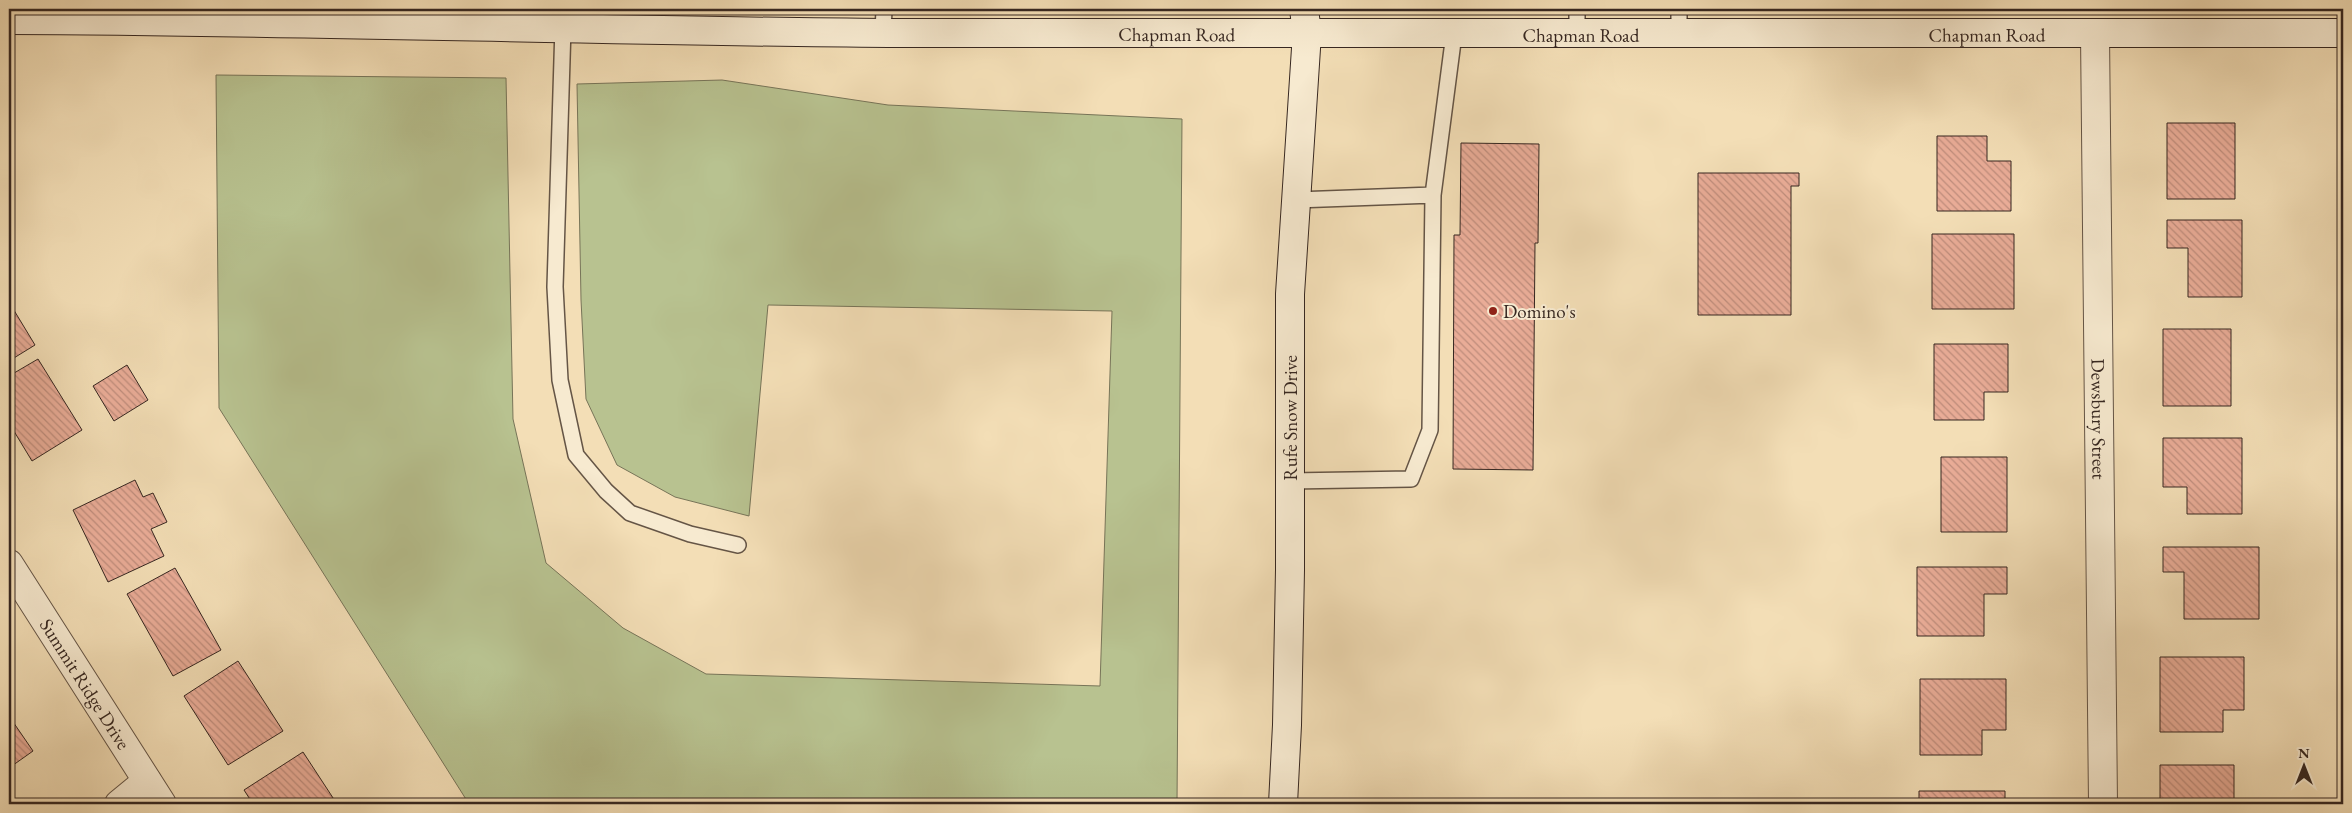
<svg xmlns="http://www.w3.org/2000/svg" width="2352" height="813" viewBox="0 0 2352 813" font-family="'EB Garamond',serif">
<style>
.grass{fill:#b8c290;stroke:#777458}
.building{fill:url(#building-back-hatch);stroke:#362721}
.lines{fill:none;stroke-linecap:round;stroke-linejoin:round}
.lane-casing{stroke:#655546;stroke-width:18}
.street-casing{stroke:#655546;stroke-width:30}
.secondary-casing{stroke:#362721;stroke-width:30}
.lane{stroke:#f7ead0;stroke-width:15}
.street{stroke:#f7ead0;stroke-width:28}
.secondary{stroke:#f7ead0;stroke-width:28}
.poi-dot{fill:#8f2418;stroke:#f7ead0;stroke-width:2}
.labels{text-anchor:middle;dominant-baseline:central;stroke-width:4;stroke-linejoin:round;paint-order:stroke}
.street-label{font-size:19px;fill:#362721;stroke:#f7ead0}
.poi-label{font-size:19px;fill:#362721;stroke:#f7ead0;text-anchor:start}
</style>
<defs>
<pattern id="building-back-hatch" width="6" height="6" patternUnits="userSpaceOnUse" patternTransform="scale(1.25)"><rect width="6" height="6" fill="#e9ac97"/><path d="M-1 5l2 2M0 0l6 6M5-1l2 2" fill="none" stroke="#be8c7b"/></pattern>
</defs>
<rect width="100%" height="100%" fill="#f3deb6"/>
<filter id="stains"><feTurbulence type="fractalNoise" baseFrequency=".004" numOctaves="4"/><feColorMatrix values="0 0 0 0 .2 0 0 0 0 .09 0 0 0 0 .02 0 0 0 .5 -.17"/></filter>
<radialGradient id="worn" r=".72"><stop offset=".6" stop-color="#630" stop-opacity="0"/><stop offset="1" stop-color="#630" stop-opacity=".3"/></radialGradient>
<!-- grass -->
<path class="grass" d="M216,75L506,78L513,419L546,563L623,628L706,674L1100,686L1112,311L768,305L749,516L675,497L617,465L586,399L581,300L577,84L722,80L888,105L1182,119L1177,804H469L219,408Z"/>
<!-- building -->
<path class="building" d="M2167,123H2235V199H2167Z
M1937,136H1987V161H2011V211H1937Z
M1461,143L1539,144L1538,243H1535L1533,470L1453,469L1454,235H1460Z
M1698,173H1799V186H1791V315H1698Z
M2167,220H2242V297H2188V248H2167Z
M1932,234H2014V309H1932Z
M9,302L35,345L9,361Z
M2163,329H2231V406H2163Z
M1934,344H2008V392H1984V420H1934Z
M38,359L82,430L32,461L9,423V376Z
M127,365L148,400L114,421L93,386Z
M2163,438H2242V514H2187V487H2163Z
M1941,457H2007V532H1941Z
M135,480L143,497L153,493L167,522L151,529L164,556L108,582L73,510Z
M2163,547H2259V619H2184V572H2163Z
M1917,567H2007V594H1984V636H1917Z
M175,568L221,650L173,676L127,594Z
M2160,657H2244V710H2223V732H2160Z
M238,661L283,731L228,765L184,696Z
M1920,679H2006V730H1982V755H1920Z
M9,716L33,751L9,768Z
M303,752L337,804H253L244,790Z
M2160,765H2234V804H2160Z
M1919,791H2005V804H1919Z"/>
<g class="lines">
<defs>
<path id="lane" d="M1577,9V34
M563,27L555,287L560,380L576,455L606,491L630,513L690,534L738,545
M883,33L884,9
M1679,35V9
M1296,200L1433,195
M1290,481L1411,479L1430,430L1433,195L1454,34"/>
<g id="street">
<path id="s1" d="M2095,34L2103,804"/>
<path id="s2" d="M9,564L162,804"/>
<path d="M119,804L147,781"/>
</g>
<g id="secondary">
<path id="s3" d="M9,20C302,21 595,31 889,33C1373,35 1858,36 2343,33"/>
<path d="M1283,804L1287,725L1290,570V294L1307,33L1304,9"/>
</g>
</defs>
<!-- lane casing -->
<use href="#lane" class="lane-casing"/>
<!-- street casing -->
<use href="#street" class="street-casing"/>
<!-- secondary casing -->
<use href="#secondary" class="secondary-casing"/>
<!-- lane -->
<use href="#lane" class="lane"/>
<!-- street -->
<use href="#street" class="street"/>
<!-- secondary -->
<use href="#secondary" class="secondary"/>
</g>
<!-- markers -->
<circle class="poi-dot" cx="1493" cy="311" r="5"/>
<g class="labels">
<!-- street labels -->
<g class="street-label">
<text stroke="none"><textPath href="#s3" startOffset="1168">Chapman Road</textPath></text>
<text stroke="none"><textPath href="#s3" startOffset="1978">Chapman Road</textPath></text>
<text stroke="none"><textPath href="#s3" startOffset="1572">Chapman Road</textPath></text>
<text transform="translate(1290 418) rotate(-90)">Rufe Snow Drive</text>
<text stroke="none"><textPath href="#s1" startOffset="385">Dewsbury Street</textPath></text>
<text stroke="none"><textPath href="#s2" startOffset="142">Summit Ridge Drive</textPath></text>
</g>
<!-- poi labels -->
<g class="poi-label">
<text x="1503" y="311">Domino's</text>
</g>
</g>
<!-- margin -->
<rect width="2352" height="813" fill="none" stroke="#f3deb6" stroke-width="30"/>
<rect x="10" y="10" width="2332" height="793" fill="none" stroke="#362721" stroke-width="2.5"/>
<rect x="15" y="15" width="2322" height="783" fill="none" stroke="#362721"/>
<!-- north arrow -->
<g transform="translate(2304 766)" stroke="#f7ead0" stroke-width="4" paint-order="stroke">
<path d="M0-4L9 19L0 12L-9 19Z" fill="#362721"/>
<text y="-8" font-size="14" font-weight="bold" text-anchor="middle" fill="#362721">N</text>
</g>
<rect width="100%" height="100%" filter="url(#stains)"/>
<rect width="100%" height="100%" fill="url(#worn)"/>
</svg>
